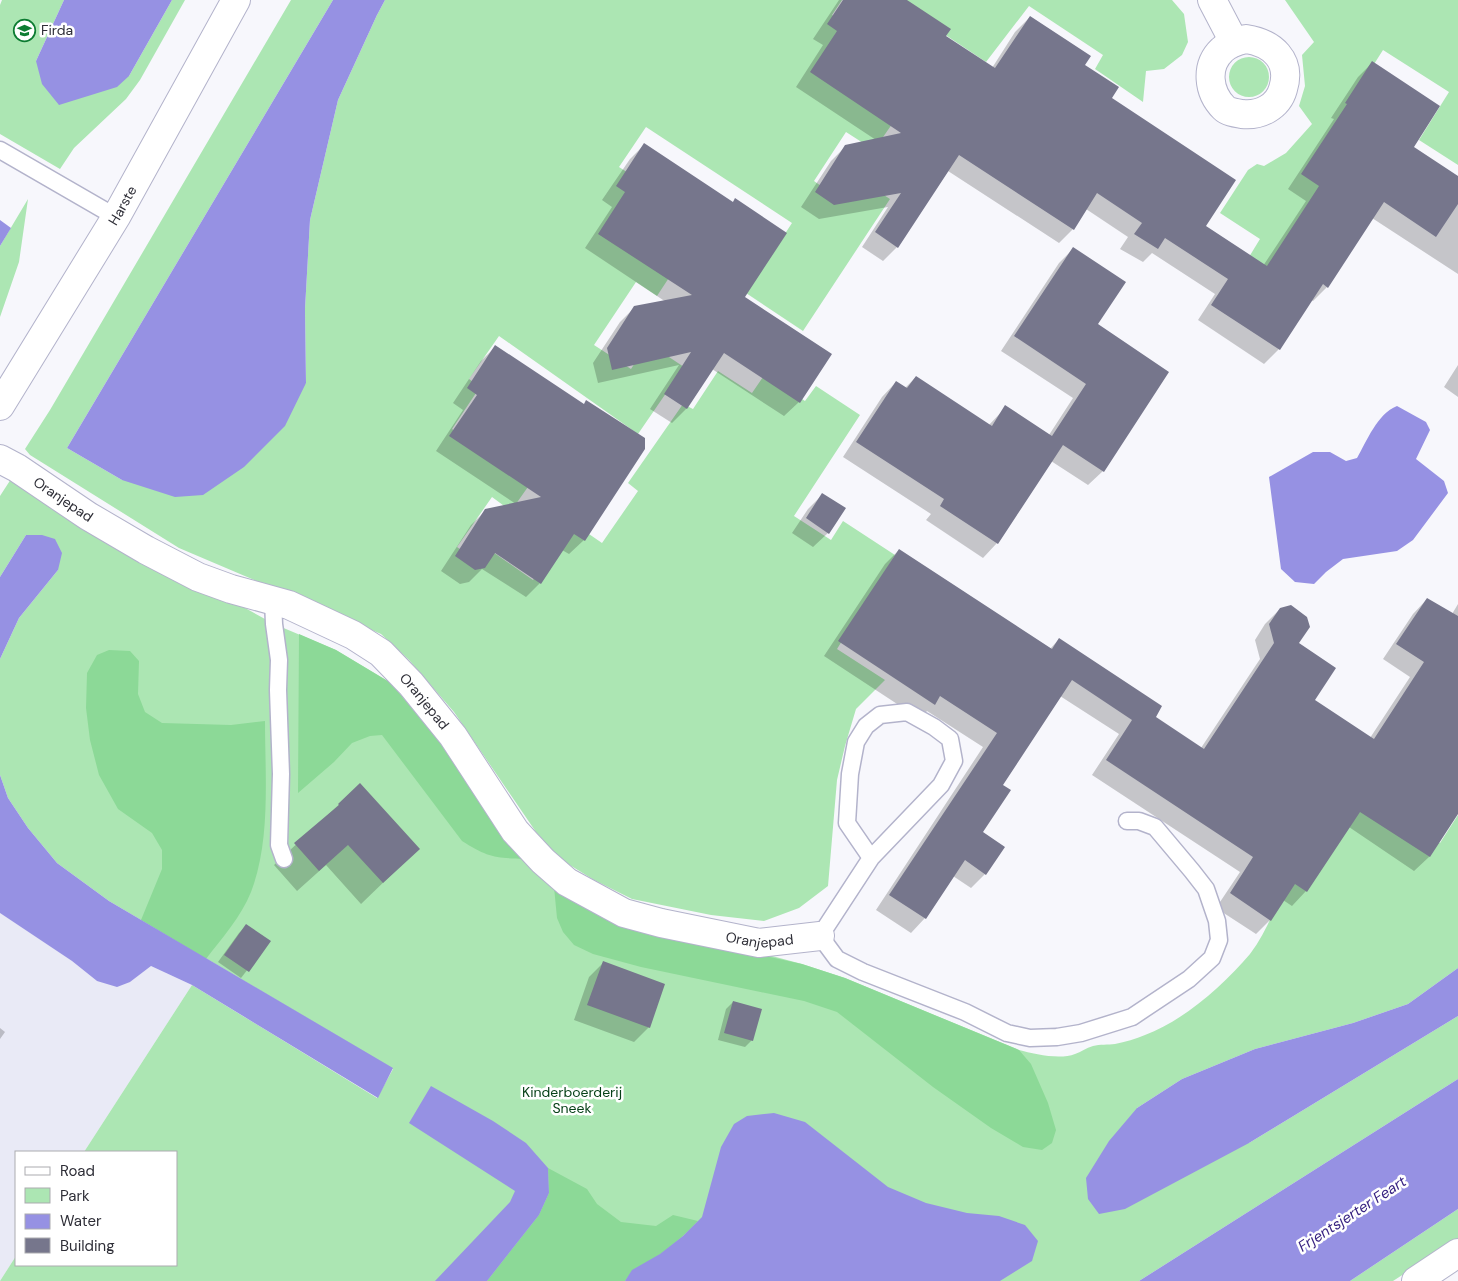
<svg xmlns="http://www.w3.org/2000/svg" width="1458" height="1281" viewBox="0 0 1458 1281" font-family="'DM Sans',sans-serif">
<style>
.built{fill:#e9eaf6}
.green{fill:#ace6b3}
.forest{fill:#8cd997}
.water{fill:#9691e3}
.shadow{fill:#0003}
.building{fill:#76768c}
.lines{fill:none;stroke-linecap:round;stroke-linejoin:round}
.service-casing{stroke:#b3b3cb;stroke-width:19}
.minor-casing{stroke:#b3b3cb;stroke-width:30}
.tertiary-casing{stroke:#b3b3cb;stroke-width:30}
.service{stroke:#fff;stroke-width:16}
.minor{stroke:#fff;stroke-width:28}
.tertiary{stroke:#fff;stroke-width:28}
.labels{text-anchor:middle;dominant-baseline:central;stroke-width:5;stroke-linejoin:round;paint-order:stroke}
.poi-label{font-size:14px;fill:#2e2e37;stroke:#fff;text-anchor:start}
.street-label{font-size:14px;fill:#2e2e37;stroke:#fff}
.park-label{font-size:14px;fill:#074118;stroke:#fff}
.water-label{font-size:15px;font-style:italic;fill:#382382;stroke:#fff}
</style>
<rect width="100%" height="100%" fill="#f7f7fc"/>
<!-- built -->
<path class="built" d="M0,913L72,961L97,981L130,982L151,966L192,985L84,1152H16V1256L0,1281Z"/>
<!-- green -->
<path class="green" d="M2,0H64L36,61L129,76L172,0H185L140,80L126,99L74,148L60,169L0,134V5Z
M291,0H333L67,448L122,480L306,383L305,309L310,220L338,100L377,15L385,0H842L832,15L852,28L897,117L874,150L846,132L814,181L838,198L853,175L890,199L803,331L746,293L792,223L646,127L619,167L636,178L678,264L657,296L636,282L594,345L631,369L648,343L684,367L638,434L499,336L469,379L480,387L452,429L530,484L511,511L492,497L457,547L480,563L490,550L533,580L573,523L602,543L638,491L628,483L683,404L693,409L718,371L752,393L765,374L805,401L816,386L860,415L794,516L831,540L843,521L895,555L837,649L885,680L856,709L845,746L837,780L828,886L799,908L764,921L711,915L632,899L594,880L560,859L536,832L454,712L409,660L381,634L179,548L30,455L25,449L50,410Z
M893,0H1172L1184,14L1188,42L1182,55L1164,69L1146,71L1143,102L1095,69L1103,55L1029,6L986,62Z
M1285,0H1458V165L1419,140L1449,92L1383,50L1308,168L1326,179L1268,270L1249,257L1260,239L1220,213L1248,170L1257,164L1264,166L1286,153L1312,124L1299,106L1305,86L1302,55L1314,42Z
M1229 77a20 20 0 1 1 40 0a20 20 0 1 1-40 0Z
M28,199L19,262L0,317V246Z
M11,479L274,624L336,650L391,683L438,740L492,818L554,887L574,902L619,924L654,934L772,956L802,964L845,978L1019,1050C1034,1054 1060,1060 1075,1054C1081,1052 1086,1048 1093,1046C1100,1044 1108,1045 1115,1044C1125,1042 1136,1039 1145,1035C1183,1021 1224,985 1250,954C1262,938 1270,921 1277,903L1299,754L1440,843L1458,815V968L1408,1004L1353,1023L1255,1049L1182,1079L1137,1108L1249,1143L1458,1016V1079L1139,1281H0L16,1256V1265H176V1152H84L192,985L377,1098L393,1069L109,901L57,863L28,828L8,798L0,775V659L19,618L58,570L26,535L0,577V496Z
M1458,1209V1239L1393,1281H1350Z"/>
<!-- forest -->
<path class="forest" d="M299,634L336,650L391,683L438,740L492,818L524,859C495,858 487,857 462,841L382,735L370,736L352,743L334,762L298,793Z
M109,650L130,651L139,661L138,694L145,712L162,723L231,725L265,721C265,776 271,840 251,892C241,917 222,938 206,959L141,920L162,869V850L152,833L118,809L99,775L90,740L86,708L87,673L97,655Z
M554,887L574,902L619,924L802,964L845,978L1019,1050L1031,1064L1048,1103L1056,1130L1052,1143L1042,1150L1023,1147L991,1128L933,1087L837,1012L804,1001L641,967L593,954L574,945L563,932L557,918Z
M548,1168L587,1189L597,1204L621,1222L656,1226L673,1215L698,1221C687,1233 675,1243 662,1253C647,1264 636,1265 625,1281H487L539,1215L549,1193Z"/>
<!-- water -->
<path class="water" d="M64,0H172L129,76L117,87L59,105L42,84L36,61Z
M333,0H385L377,15L338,100L310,220L305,309L306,383L285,426L244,467L203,495L175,497L122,480L67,448Z
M0,220L11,228L0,246Z
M1397,406L1426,422L1430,430L1416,459L1444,481L1448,493L1413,540L1397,551L1343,559L1326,572L1314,584L1295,582L1281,569L1269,477L1313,452H1330L1346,461L1357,458C1367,441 1377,414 1397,406Z
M26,535H42L55,539L62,553L58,570L19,618L0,659V577Z
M0,775L8,798L28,828L57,863L109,901L393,1068L378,1098L192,985L151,966L130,982L117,987L97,981L72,961L0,913Z
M1458,968V1016L1249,1143L1125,1209L1099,1214L1088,1199L1086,1178L1109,1141L1137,1108L1182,1079L1255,1049L1353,1023L1408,1004Z
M1458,1079V1209L1350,1281H1139Z
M431,1086L493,1121L526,1143L548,1168L549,1193L539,1215L487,1281H435L510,1202L515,1191L409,1123Z
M774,1113L805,1122L888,1187L926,1203L967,1213L999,1216L1025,1225L1038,1241L1032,1261L1000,1281H625L632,1270L660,1254L683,1236L702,1217L721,1147L734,1124L747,1116Z"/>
<!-- shadow -->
<path class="shadow" d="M839,0H904L945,37L992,68L1015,32L1030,17L1083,65L1110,98L1204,227L1263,266L1306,201L1288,189L1334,119L1331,118L1358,77L1372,63L1412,147L1458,177V274L1372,218L1327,287L1313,301L1311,300L1279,349L1264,364L1198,320L1215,294L1152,253L1143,262L1120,249L1128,237L1086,209L1073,229L1059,243L948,171L897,247L883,261L862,247L888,207L819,219L801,207L831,161L846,146L876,140L796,87L823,45L813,39Z
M644,145L732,203L735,200L743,297L799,402L784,416L712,369L686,409L672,423L650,409L679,365L598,383L593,363L620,322L635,307L666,302L585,248L612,207L602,200L630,159Z
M1073,249L1096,325L1103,471L1088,485L1051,461L997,543L983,558L926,520L931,514L843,457L882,397L896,382L905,388L916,377L988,426L1006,407L1049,435L1073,398L1001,351L1059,263Z
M495,347L584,540L569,554L562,550L540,583L526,597L482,569L469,582L460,584L441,571L471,525L486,510L516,504L436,451L463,410L453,403L481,361Z
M1458,365V397L1444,387Z
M822,495L828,533L813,547L792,533L808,509Z
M899,550L1050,649L1059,639L1154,717L1201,748L1260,659L1255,640L1265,624L1280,609L1297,644L1313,700L1370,738L1410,677L1383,659L1413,614L1427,599L1452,614L1458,604V812L1429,857L1414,871L1349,827L1306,891L1292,906L1283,900L1270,920L1256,934L1216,908L1240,872L1092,775L1119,734L1060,696L1002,785L982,833L985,874L971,888L953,876L925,918L911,933L876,910L983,747L927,711L920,719L824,656L885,564Z
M360,785L418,849L361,904L326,865L297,891L274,865Z
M246,926L269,942L241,978L218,962L239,933Z
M603,963L649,1027L634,1042L574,1020L589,977Z
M733,1002L752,1040L745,1047L718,1040L726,1009Z
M0,1028L5,1032L0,1039Z"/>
<!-- building -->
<path class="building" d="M843,0H907L951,29L946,36L995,68L1030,16L1091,56L1085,65L1119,87L1112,98L1236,180L1206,226L1267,266L1319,186L1301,174L1347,104L1345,103L1372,61L1440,106L1414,147L1458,176V204L1436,237L1384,202L1328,288L1323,284L1280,350L1211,305L1228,279L1165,238L1158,249L1134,234L1142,223L1097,193L1074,230L959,155L898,248L875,232L901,193L834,205L815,192L845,145L901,133L810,72L837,31L827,24Z
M644,143L733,202L735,198L787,233L745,297L832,354L800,403L724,353L687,409L664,394L691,352L612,370L607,348L634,306L692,295L598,234L625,192L616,186Z
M1073,247L1126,282L1098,324L1169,372L1104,472L1063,445L998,544L940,506L944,499L856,442L896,381L907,388L916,376L992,426L1005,405L1052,436L1086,384L1014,336Z
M495,345L584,404L586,400L645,438V449L585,541L574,534L541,584L495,553L485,568L475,570L455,556L485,509L541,497L449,436L477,395L467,388Z
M822,493L846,508L829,534L806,518Z
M899,549L1052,649L1059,638L1162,706L1156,717L1204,749L1274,643L1269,624L1280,608L1291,605L1307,617L1310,627L1299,643L1336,668L1315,700L1374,739L1424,662L1396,644L1427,598L1458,616V814L1430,857L1360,812L1307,892L1295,884L1271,921L1230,893L1253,857L1106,760L1132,720L1072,680L1003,785L1011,790L983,832L1005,847L986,875L965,860L926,919L889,895L997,733L940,696L935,705L838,641Z
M360,783L420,849L383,883L348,845L319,871L294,843L339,805L338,804Z
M246,924L271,941L249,972L224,955Z
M603,961L665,984L650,1028L587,1005Z
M733,1001L762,1009L753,1041L724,1033Z"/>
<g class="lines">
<defs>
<path id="service" d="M0,150L116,217
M273,600L274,624L279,660L278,690L281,774L279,845L284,859
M871,858L847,823L850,774L856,742L866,726L880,715L907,712L934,727L950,739L954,761L941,785L871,858L820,936L837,959L863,972L965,1012L1007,1033L1030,1038L1057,1037L1081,1033L1132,1017L1189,979L1212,958L1219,940L1217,921L1206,889L1192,871L1155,827L1139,821H1127"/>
<g id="minor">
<path d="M1212,0L1234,42"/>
<path d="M1246,39C1272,43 1292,60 1283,89C1278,107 1260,116 1242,114C1236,113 1228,112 1224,108C1208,92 1205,66 1222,50C1229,43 1238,41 1246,39Z"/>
<path id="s1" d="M0,459L17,468L88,516L146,550L198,577L231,589L289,605L353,635L381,653L411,684L453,736L515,831L543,861L567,882L624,913L661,923L759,943L820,936"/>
<path d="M1416,1281L1458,1253"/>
</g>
<g id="tertiary">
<path id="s2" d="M0,406L116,217L236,0"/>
</g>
</defs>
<!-- service casing -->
<use href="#service" class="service-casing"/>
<!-- minor casing -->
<use href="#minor" class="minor-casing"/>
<!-- tertiary casing -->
<use href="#tertiary" class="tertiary-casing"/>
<!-- service -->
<use href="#service" class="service"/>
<!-- minor -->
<use href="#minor" class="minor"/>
<!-- tertiary -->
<use href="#tertiary" class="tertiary"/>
</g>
<!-- icons -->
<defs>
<symbol id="university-ring" viewBox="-11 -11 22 22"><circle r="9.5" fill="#fff" stroke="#0d7c32" stroke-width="1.5"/><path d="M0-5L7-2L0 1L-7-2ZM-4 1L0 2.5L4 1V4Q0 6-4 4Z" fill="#0d7c32"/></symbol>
</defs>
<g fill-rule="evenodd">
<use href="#university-ring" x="12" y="18" width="25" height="25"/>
</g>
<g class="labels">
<!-- poi labels -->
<g class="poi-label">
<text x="41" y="30">Firda</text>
</g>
<!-- street labels -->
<g class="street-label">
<text stroke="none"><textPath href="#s2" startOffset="235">Harste</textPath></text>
<text stroke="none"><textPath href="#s1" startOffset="75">Oranjepad</textPath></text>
<text stroke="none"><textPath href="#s1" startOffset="495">Oranjepad</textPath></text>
<text stroke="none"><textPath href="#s1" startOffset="930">Oranjepad</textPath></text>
</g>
<!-- park labels -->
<g class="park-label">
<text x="572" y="1092">Kinderboerderij<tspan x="572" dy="16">Sneek</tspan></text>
</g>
<!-- water labels -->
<g class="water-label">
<text transform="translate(1352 1214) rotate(-33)">Frjentsjerter Feart</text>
</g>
</g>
<!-- legend -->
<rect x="15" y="1151" width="162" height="115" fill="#ffffff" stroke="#ababaf"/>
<rect x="25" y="1167" width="25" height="8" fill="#ffffff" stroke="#ababaf"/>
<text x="60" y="1176" font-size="15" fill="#2e2e37">Road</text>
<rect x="25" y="1188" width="25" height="15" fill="#ace6b3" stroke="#ababaf"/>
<text x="60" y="1201" font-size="15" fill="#2e2e37">Park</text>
<rect x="25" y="1214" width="25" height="15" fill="#9691e3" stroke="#ababaf"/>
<text x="60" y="1226" font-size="15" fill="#2e2e37">Water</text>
<rect x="25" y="1238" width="25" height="15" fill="#76768c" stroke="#ababaf"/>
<text x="60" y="1251" font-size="15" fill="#2e2e37">Building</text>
</svg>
